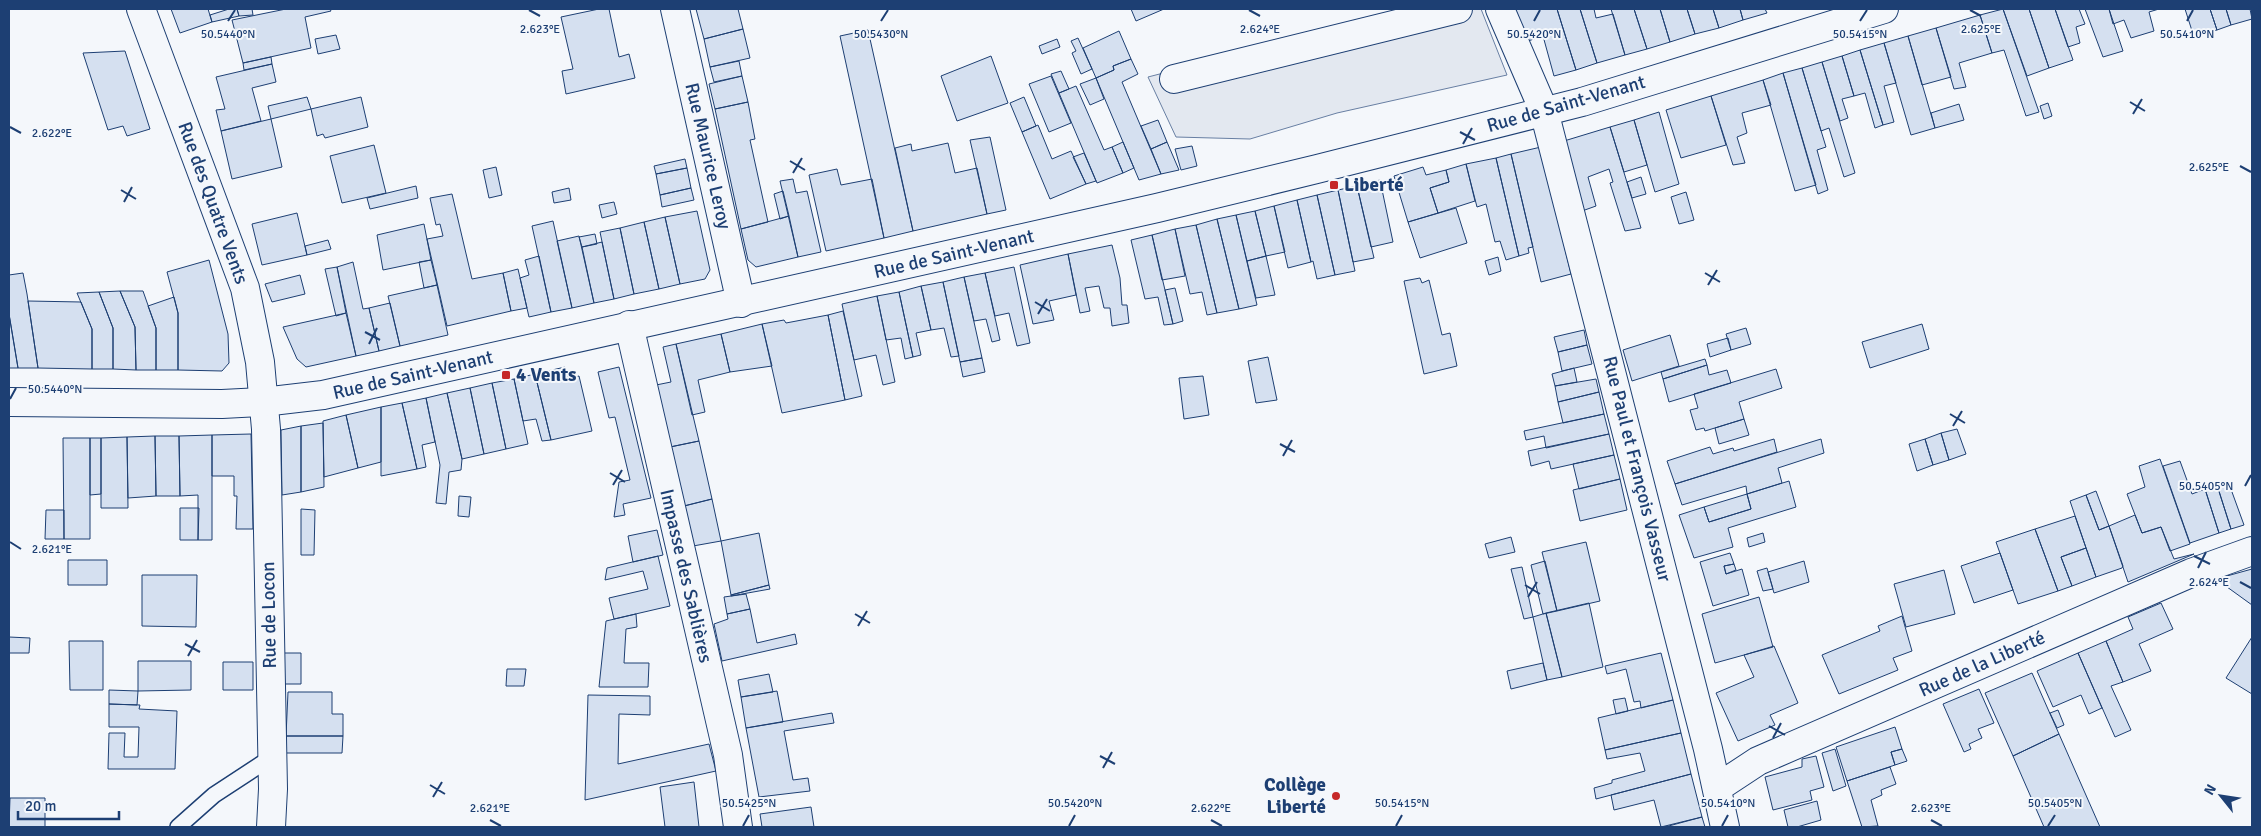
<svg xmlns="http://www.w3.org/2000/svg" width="2261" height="836" viewBox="0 0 2261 836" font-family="Signika,sans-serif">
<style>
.parking{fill:#e3e8f0;stroke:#687fa3}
.building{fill:#d5e0f0;stroke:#1d3f73}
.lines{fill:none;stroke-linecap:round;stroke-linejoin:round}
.service-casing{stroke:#1d3f73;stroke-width:18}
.minor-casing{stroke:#1d3f73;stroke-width:30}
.secondary-casing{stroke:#1d3f73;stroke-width:30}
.service{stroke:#f4f7fb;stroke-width:15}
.minor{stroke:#f4f7fb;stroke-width:28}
.secondary{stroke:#f4f7fb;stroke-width:28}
.ticks{fill:none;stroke:#1d3f73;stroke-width:2}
.poi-dot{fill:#c62828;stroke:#f4f7fb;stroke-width:2}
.labels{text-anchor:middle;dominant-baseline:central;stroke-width:4;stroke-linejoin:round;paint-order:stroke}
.street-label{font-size:19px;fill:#1d3f73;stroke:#f4f7fb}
.poi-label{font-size:19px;font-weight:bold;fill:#1d3f73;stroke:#f4f7fb;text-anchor:start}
.ticks-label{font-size:12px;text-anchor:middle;fill:#1d3f73;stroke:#f4f7fb;stroke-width:4;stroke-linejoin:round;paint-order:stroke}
</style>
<rect width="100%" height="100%" fill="#f4f7fb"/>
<!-- parking -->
<path class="parking" d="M1411,9H1481L1507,75L1337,113L1250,139L1176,137L1148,77Z"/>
<!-- building -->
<path class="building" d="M171,9H208L212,22L180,33Z
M229,9H237L239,16L212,22L210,15Z
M237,9H252L253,15L239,16Z
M286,9H330L331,11L305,17L311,48L243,63L232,20Z
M599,9H609L619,57L629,54L635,78L566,94L562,71L573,69L561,17Z
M696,9H738L743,29L704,39Z
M1131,9H1164L1136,21Z
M1514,9H1557L1576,70L1554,76L1543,36L1528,41Z
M1557,9H1580L1597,63L1576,70Z
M1580,9H1594L1596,18L1613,14L1625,55L1597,63Z
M1611,9H1634L1647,49L1625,55Z
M1634,9H1660L1670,42L1647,49Z
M1660,9H1687L1695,34L1670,42Z
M1687,9H1713L1719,28L1695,34Z
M1713,9H1740L1743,20L1719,28Z
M1740,9H1765L1767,13L1743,20Z
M2003,9L2039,112L2026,116L2004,50L1992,53L1980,15Z
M2003,9H2029L2049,68L2027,76Z
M2029,9H2055L2073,60L2049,68Z
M2055,9H2079L2085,24L2076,27L2080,43L2068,47Z
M2085,9H2109L2123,51L2103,57Z
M2109,9H2159L2149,12L2154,31L2131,38L2124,20L2113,24Z
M2185,9H2210L2217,30L2194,37Z
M2210,9H2226L2231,25L2217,30Z
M2226,9H2250L2252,19L2231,25Z
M1980,15L1992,53L1959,63L1966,87L1954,89L1936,28Z
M1936,28L1951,77L1922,85L1908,36Z
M743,29L750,58L710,67L704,39Z
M868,30L913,231L884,238L840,36Z
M1119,31L1131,59L1113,66L1114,70L1096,78L1083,48Z
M336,35L340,49L318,54L315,39Z
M1908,36L1935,128L1911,135L1884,43Z
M1078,38L1092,69L1081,74L1072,53L1076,51L1071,41Z
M1057,39L1060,47L1042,54L1039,46Z
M1884,43L1896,83L1884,86L1894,122L1883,125L1860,50Z
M1860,50L1883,125L1875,128L1865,93L1854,96L1842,56Z
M125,51L150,129L127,136L123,126L108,130L83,53Z
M991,56L1008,103L957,121L941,76Z
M1842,56L1854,96L1842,99L1848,118L1840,121L1822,62Z
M271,57L272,64L244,70L243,63Z
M1131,59L1138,74L1122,82L1161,174L1139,180L1096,78L1114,70L1113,66Z
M739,61L742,76L714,82L710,67Z
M1822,62L1855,173L1844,177L1829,128L1821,131L1802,68Z
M272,64L276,82L252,88L261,121L221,131L216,110L225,109L216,77Z
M1802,68L1826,147L1817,150L1828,190L1818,194L1783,73Z
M1061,71L1069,89L1059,93L1051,74Z
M1783,73L1816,185L1795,191L1763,80Z
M742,76L748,102L715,109L709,84Z
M1051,76L1071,123L1049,132L1029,84Z
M1096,78L1104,99L1090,105L1080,84Z
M1763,80L1771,105L1742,113L1747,133L1737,137L1745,163L1733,165L1711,96Z
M1076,86L1104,150L1112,147L1123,173L1097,183L1059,93Z
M1711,96L1726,145L1681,158L1666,110Z
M307,97L311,109L271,119L268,106Z
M361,97L368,127L325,138L323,134L317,136L311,109Z
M1024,97L1036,126L1022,132L1010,103Z
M748,102L755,139L750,140L768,222L741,229L715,109Z
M2048,103L2052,116L2044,119L2040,106Z
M1959,104L1964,120L1935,128L1931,113Z
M1659,112L1679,184L1655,192L1634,120Z
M271,119L282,167L232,179L221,131Z
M1158,120L1167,142L1151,149L1141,126Z
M1634,120L1647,165L1624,172L1610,127Z
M1038,125L1052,159L1071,151L1086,184L1050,199L1022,132Z
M1610,127L1641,228L1625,231L1610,183L1613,182L1609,169L1588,177L1596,206L1582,211L1564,141Z
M990,137L1006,210L987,214L970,140Z
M1123,142L1134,168L1123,173L1112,147Z
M1167,142L1179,170L1161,174L1151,149Z
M948,143L955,173L977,168L987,214L913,231L895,148L911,144L912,151Z
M374,145L386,193L342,203L330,156Z
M1192,146L1197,166L1181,170L1175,149Z
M1541,147L1571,274L1541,282L1511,154Z
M1084,153L1096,181L1086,184L1073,157Z
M1511,154L1533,247L1528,248L1529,253L1519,256L1496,158Z
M1496,158L1519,256L1506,260L1500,241L1495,242L1486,204L1477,207L1466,164Z
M685,159L687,168L656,174L654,166Z
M1466,164L1475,201L1438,213L1430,188L1449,182L1446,170Z
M496,167L502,195L489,198L483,170Z
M1423,167L1426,175L1446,170L1449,182L1430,188L1438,213L1408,222L1394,176Z
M687,168L691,188L660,195L656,174Z
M837,169L841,185L872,179L884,238L826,251L809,175Z
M1641,177L1646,194L1632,198L1627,182Z
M793,179L796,193L807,191L821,252L798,257L780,181Z
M1380,180L1393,242L1371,247L1357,186Z
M416,186L418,198L370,209L367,198Z
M1357,186L1374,258L1353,262L1338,190Z
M569,188L571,200L554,203L552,192Z
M691,188L694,200L662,207L660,195Z
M1338,190L1355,271L1335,275L1317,195Z
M783,191L789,216L780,219L774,194Z
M1686,192L1694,220L1679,224L1671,197Z
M452,194L472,279L503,273L511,311L447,326L427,239L443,236L440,224L436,225L430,198Z
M1317,195L1335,275L1317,279L1313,261L1311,262L1297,200Z
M1297,200L1311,262L1288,268L1274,206Z
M614,202L617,214L602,218L599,205Z
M1274,206L1285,252L1266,256L1255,211Z
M1456,208L1467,243L1420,258L1408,222Z
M697,211L710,270L705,279L680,284L665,217Z
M1255,211L1266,256L1247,261L1236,215Z
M297,213L307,255L262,265L252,224Z
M1236,215L1257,305L1239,309L1217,219Z
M789,216L798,257L756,267L748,260L741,229Z
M665,217L680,284L659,289L644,222Z
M1217,219L1239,309L1217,313L1196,225Z
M553,221L572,308L551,312L532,226Z
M644,222L659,289L634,294L620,228Z
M424,224L431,260L383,270L377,235Z
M1196,225L1217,313L1207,315L1202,292L1190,294L1175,229Z
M620,228L634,294L614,299L600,232Z
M1175,229L1185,276L1162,280L1152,235Z
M595,234L597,244L582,247L579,237Z
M1152,235L1173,324L1164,325L1158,297L1145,299L1131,240Z
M579,236L594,303L572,308L557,241Z
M328,240L331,249L307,255L305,246Z
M602,242L614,299L594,303L582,247Z
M1112,245L1120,278L1122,305H1127L1129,323L1112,326L1110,308H1104L1099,286L1085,288L1090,311L1080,313L1068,254Z
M1068,254L1076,295L1049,301L1054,320L1033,324L1020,265Z
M539,256L551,312L529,317L520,278L529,275L525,260Z
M1266,256L1275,295L1256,298L1247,261Z
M1498,257L1501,271L1489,275L1485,261Z
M209,260L228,334L229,363L222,371L178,370V313L167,272Z
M431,260L437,285L424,288L419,262Z
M353,262L363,309L369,308L379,351L356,356L337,267Z
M337,267L346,313L336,316L325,269Z
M1014,267L1030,343L1017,346L1009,313L995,316L985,273Z
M518,269L527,308L511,311L503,273Z
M23,273L27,294L38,368H18L9,314V275Z
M985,273L1000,340L992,342L986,319L974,321L964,277Z
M300,275L305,294L272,302L265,284Z
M964,277L982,358L960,362L943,282Z
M1420,278L1422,283L1429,280L1442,335L1450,333L1457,366L1424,374L1404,281Z
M943,282L959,356L951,357L944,328L931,330L921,286Z
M437,285L448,335L400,346L388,296Z
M921,286L931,330L916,333L921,355L913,357L899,292Z
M1175,288L1183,321L1173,324L1165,290Z
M120,291L135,327L136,370L113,369V328L99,292Z
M120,291H143L156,328V370H136L135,327Z
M99,292L113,328V369H92V329L77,293Z
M899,292L913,357L905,359L901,338L886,340L877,296Z
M877,296L895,382L883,385L876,355L854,360L842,304Z
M174,297L178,313V370H156V328L148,306Z
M28,301L81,302L92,329V369L38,368Z
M390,303L400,346L379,351L369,308Z
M843,311L862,396L845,400L828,315Z
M346,313L356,356L306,367L297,359L283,327Z
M9,314L18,368H9Z
M828,315L845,400L782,413L762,324L784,320L786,323Z
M762,324L772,366L730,372L721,334Z
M1922,324L1929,349L1870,368L1862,342Z
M1746,328L1751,344L1731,350L1726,334Z
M1584,330L1587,345L1558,352L1554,337Z
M721,334L730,372L698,380L705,412L692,415L676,344Z
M1670,335L1679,366L1632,381L1623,350Z
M1728,338L1731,350L1710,357L1707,344Z
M676,344L699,441L670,447L656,385L671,382L663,347Z
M1587,345L1592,364L1562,371L1558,352Z
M1268,357L1277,400L1256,403L1248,361Z
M982,358L985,372L963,377L960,362Z
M1705,359L1707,365L1663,379L1661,372Z
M1707,365L1709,375L1727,370L1731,383L1669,402L1663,379Z
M565,367L568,379L579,376L592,431L551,440L535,374Z
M619,367L651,498L623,504L625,515L614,517L619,482L630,480L615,417L609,418L598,372Z
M1574,368L1577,382L1555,386L1552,374Z
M1776,369L1782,388L1739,402L1744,419L1705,431L1704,428L1696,430L1690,410L1698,408L1694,394Z
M535,374L551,440L542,441L536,419L523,421L514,379Z
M1203,376L1209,415L1184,419L1179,378Z
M514,379L528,444L506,449L492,383Z
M1596,379L1599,392L1558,402L1555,386Z
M492,383L506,449L484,454L470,388Z
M470,388L484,454L462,459L447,393Z
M1599,392L1604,414L1563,423L1558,402Z
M447,393L462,459L461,470L449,472L446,504L436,503L440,465L426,398Z
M426,398L435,442L422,445L426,467L417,469L402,403Z
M402,403L417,469L381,476V407Z
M381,407V462L358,468L346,415Z
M1604,414L1609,434L1546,448L1544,436L1526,440L1524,431Z
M346,415L358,468L324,477L323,421Z
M1744,419L1749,435L1719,444L1715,428Z
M323,423L324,487L301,492V426Z
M301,426V492L282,495L281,430Z
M1957,429L1966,454L1949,460L1941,433Z
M1941,433L1949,460L1933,465L1925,439Z
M251,434L253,529H236L237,496H234V476H212V435Z
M1609,434L1614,455L1551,469L1549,461L1531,466L1528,451Z
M212,435V540H198V495L180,496L179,436Z
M155,436H179L180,496H156Z
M155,436L156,496L128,498L127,437Z
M127,437L128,508H101V438Z
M63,438H90V539H64Z
M90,438H101V494L90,495Z
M1774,439L1777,452L1675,484L1667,461L1710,447L1713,454L1733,448L1734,451Z
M1821,439L1824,453L1778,468L1782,483L1747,494L1746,486L1682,505L1675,484Z
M1925,439L1933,465L1917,471L1909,444Z
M699,441L712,499L684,506L670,447Z
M1614,455L1620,479L1579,489L1573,464Z
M2160,459L2190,544L2170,551L2161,527L2142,533L2127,494L2145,487L2139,466Z
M2180,461L2192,494L2205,489L2219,533L2190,543L2163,466Z
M1620,479L1627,510L1580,521L1573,490Z
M1789,481L1796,507L1728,528L1733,547L1694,558L1679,515L1704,507L1709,522L1751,509L1747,494Z
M2228,481L2244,525L2231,529L2217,485Z
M2217,485L2231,529L2219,533L2205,489Z
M2096,491L2109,526L2099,530L2086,495Z
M1747,494L1751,509L1709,522L1704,507Z
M2086,495L2099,530L2109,526L2123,566L2122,568L2096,577L2070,501Z
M459,496L471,497L469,517L458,516Z
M712,499L721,541L693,546L684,506Z
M180,508H199L198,540H180Z
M301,509L315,510L314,555H301Z
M46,510H64V539H45Z
M2135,515L2142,533L2161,527L2174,559L2194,554L2128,582L2109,526Z
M2075,516L2086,548L2061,557L2072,586L2058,591L2035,529Z
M2035,529L2058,591L2018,604L1996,542Z
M657,530L663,555L633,562L628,536Z
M759,533L769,585L731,595L721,541Z
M1763,533L1765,542L1749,547L1747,538Z
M1511,537L1515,552L1489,558L1485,544Z
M1586,542L1600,601L1557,611L1542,552Z
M2086,548L2096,577L2072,586L2061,557Z
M1730,553L1734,564L1724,566L1726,574L1742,569L1749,595L1713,606L1700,562Z
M2000,553L2013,590L1974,603L1961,566Z
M658,556L670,606L614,619L609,598L648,589L643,571L605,580L607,568Z
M68,560H107V585H68Z
M1545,561L1557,611L1543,614L1531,565Z
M1804,561L1809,582L1774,593L1768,572Z
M1734,564L1736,570L1726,574L1724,566Z
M1522,567L1533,617L1524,619L1511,569Z
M1767,568L1773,589L1763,591L1757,571Z
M2252,569V605L2216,579Z
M1944,570L1955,614L1906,627L1894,584Z
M142,575H197L196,627L142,626Z
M769,585L770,589L731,596V595Z
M746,594L750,609L727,614L724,597Z
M1759,597L1773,647L1715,663L1702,614Z
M1589,603L1603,667L1562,677L1546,613Z
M2161,603L2173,629L2139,644L2151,671L2123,682L2106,641L2133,629L2128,617Z
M750,609L757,643L795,634L797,644L722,661L714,624L728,619L727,614Z
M1546,613L1562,677L1547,680L1533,617Z
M636,614L637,627L626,629L624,663H649L648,687H599L606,621Z
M1902,616L1912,651L1893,658L1898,670L1839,694L1822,655L1880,631L1878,626Z
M9,637L30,638L29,653H9Z
M2252,637V694L2226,678Z
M69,641H103V690H70Z
M2106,641L2123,682L2111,686L2131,730L2115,737L2078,653Z
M1774,646L1798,703L1770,715L1775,725L1738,741L1716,693L1754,677L1744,655Z
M281,653H301V684H281Z
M1661,653L1673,700L1641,708L1640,701L1634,702L1626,669L1607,674L1605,666Z
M2078,653L2102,708L2089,714L2081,695L2053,707L2037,671Z
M138,661H191V690L138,691Z
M223,662H253V690H223Z
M1543,663L1547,680L1511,689L1507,671Z
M507,669H526L524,686H506Z
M2032,673L2059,734L2013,756L1985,693Z
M769,674L773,692L741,697L738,680Z
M1979,689L1994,723L1978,729L1982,738L1969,744L1971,749L1964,752L1943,704Z
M109,690L138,691L137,705L109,704Z
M777,691L783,722L746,728L741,697Z
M288,692H332V714H343V736H286Z
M588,695L650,696V715L619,714L618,764L709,744L716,771L585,800Z
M1625,698L1628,711L1616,714L1613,700Z
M1673,700L1681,733L1605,750L1598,718Z
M109,704L140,705L139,709L177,711L175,769H108L109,733H125L124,757H138L139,727H109Z
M2058,710L2064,725L2057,728L2050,713Z
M832,713L834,723L784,731L793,780L808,778L810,791L759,797L746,728Z
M1895,727L1902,749L1891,752L1895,765L1847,781L1836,747Z
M1681,733L1691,774L1596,799L1594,788L1612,783V780L1645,771L1640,753L1607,759L1605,750Z
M2059,734L2100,827H2044L2013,756Z
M286,736H343L342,753H286Z
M1835,749L1846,786L1833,791L1822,753Z
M1902,749L1907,761L1895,765L1891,752Z
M1816,756L1824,787L1810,791L1812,800L1773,810L1765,777L1802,767V759Z
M1890,767L1896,784L1881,790L1882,795L1871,800L1878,826L1862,827L1847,781Z
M1691,774L1702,817L1661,827L1654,800L1614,810L1611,795Z
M694,782L699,827H665L660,787Z
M10,798H45V827H9Z
M1817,801L1821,820L1797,827H1788L1784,810Z
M811,807L814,827H762L760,814Z
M1702,817L1705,827H1665Z"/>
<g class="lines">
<defs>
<path id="service" d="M178,827L214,795L272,757"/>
<path id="minor" d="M141,9L245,288L260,362L266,429L273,789L271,827
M675,9L741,303
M1500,9L1544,111L1708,749L1725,827
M1174,79L1458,9
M629,325L728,755L738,827
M1717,788L1758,761L2191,573L2252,551"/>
<path id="secondary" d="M9,402L222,404L263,402L323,395L1157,208L1317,169L1582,102L1884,9"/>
</defs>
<!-- service casing -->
<use href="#service" class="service-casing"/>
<!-- minor casing -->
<use href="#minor" class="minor-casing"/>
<!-- secondary casing -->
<use href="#secondary" class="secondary-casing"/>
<!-- service -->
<use href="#service" class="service"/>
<!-- minor -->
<use href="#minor" class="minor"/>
<!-- secondary -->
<use href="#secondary" class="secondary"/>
</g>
<!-- ticks -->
<path class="ticks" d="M529,10L540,16M1249,10L1260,16M1970,10L1981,16M228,21L235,10M881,21L888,10M1534,21L1540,10M1860,21L1867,10M2187,21L2193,10M2130,102L2145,111M2133,114L2142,99M10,127L21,133M1460,132L1475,140M1463,144L1472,128M790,161L805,170M2240,166L2251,172M793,173L802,158M121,190L136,199M124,202L132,187M1705,273L1720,282M1708,285L1717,270M1035,302L1050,311M1038,314L1047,299M365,332L380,340M369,344L377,328M10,399L16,388M1950,414L1965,423M1953,426L1962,411M1280,444L1295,452M1283,456L1292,440M610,473L625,482M613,485L622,470M2245,486L2251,475M10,542L21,549M2194,556L2210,564M2198,568L2206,552M2240,582L2251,588M1525,585L1540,594M1528,597L1537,582M855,614L870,623M858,626L867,611M185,644L200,652M188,656L197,640M1769,726L1785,735M1773,738L1781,723M1100,756L1115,764M1103,768L1112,752M430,785L445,794M433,797L442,782M490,820L501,826M1211,820L1222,826M1931,820L1942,826M743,826L749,815M1069,826L1075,815M1396,826L1402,815M1722,826L1728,815M2048,826L2055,815"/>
<!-- markers -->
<g class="poi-dot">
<rect x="1329" y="180" width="10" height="10" rx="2.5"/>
<rect x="501" y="370" width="10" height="10" rx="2.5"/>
<circle cx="1336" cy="796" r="5"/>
</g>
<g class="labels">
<!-- street labels -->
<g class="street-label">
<text transform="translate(1566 104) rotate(-16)">Rue de Saint-Venant</text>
<text transform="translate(708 156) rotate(77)">Rue Maurice Leroy</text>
<text transform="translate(213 203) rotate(70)">Rue des Quatre Vents</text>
<text transform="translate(954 254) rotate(-13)">Rue de Saint-Venant</text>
<text transform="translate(413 375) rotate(-13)">Rue de Saint-Venant</text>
<text transform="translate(1637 469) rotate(76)">Rue Paul et François Vasseur</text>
<text transform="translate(686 576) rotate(77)">Impasse des Sablières</text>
<text transform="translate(269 615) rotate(-91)">Rue de Locon</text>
<text transform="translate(1982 664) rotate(-24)">Rue de la Liberté</text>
</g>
<!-- poi labels -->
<g class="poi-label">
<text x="1344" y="185">Liberté</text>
<text x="516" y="375">4 Vents</text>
<text x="1326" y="785" text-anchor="end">Collège<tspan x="1326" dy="22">Liberté</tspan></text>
</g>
</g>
<g class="ticks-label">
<text x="540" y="33">2.623°E</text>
<text x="1260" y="33">2.624°E</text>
<text x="1981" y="33">2.625°E</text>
<text x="228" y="38">50.5440°N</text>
<text x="881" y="38">50.5430°N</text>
<text x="1534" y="38">50.5420°N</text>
<text x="1860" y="38">50.5415°N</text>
<text x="2187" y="38">50.5410°N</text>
<text x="52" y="137">2.622°E</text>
<text x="2209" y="171">2.625°E</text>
<text x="55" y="393">50.5440°N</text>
<text x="2206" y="490">50.5405°N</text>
<text x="52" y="553">2.621°E</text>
<text x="2209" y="586">2.624°E</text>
<text x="749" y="807">50.5425°N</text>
<text x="1075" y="807">50.5420°N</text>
<text x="1402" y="807">50.5415°N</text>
<text x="1728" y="807">50.5410°N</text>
<text x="2055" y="807">50.5405°N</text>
<text x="490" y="812">2.621°E</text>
<text x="1211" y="812">2.622°E</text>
<text x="1931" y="812">2.623°E</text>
</g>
<!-- border -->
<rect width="2261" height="836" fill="none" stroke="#1d3f73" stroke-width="20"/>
<!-- north arrow -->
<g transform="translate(2221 796) rotate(300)" stroke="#f4f7fb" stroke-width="4" paint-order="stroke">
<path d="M0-4L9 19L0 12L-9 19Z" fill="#1d3f73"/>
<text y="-8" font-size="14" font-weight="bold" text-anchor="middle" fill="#1d3f73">N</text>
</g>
<!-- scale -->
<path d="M18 811v8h101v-8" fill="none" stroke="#1d3f73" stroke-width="2.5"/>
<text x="25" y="811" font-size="15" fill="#1d3f73" stroke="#f4f7fb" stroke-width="4" paint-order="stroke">20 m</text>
</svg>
